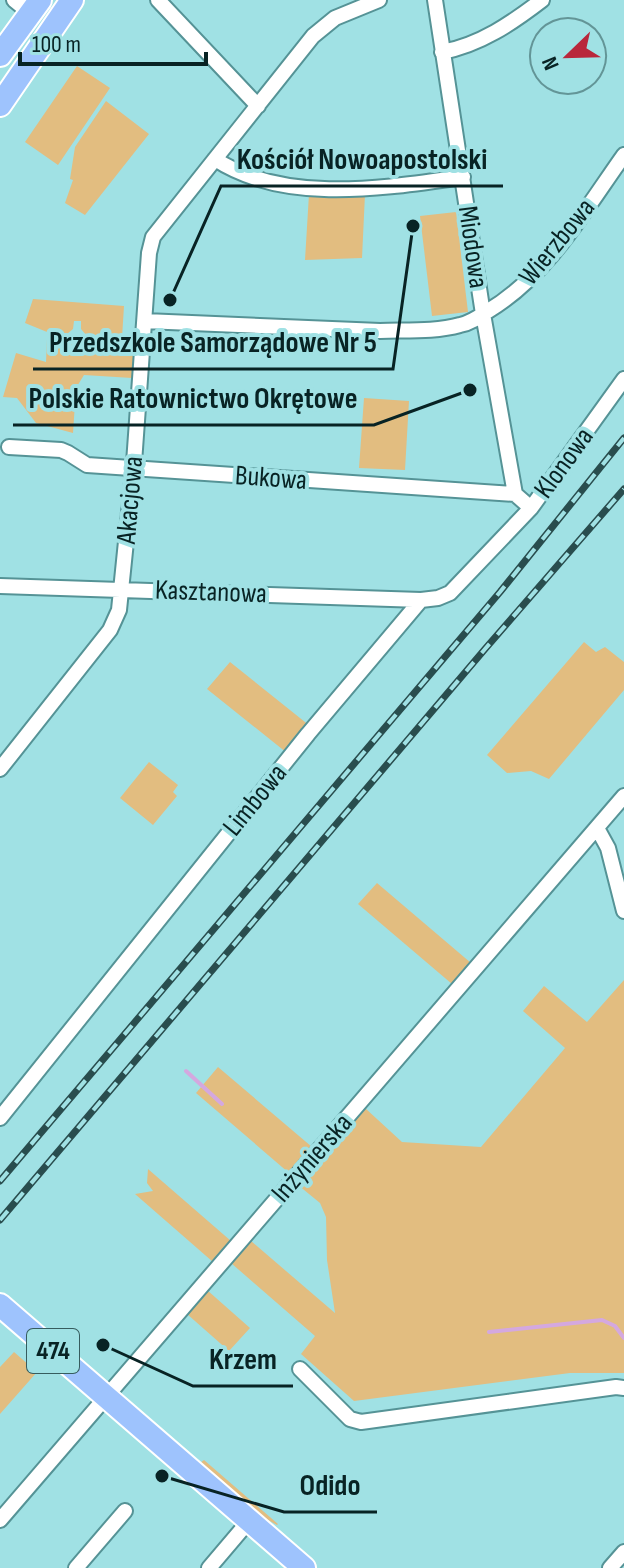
<svg xmlns="http://www.w3.org/2000/svg" width="624" height="1568" viewBox="0 0 624 1568" font-family="'Sofia Sans Condensed',sans-serif">
<style>
.green{fill:#e2bd80}
.lines{fill:none;stroke-linecap:round;stroke-linejoin:round}
.stream{stroke:#d4a8df;stroke-width:4}
.street-casing{stroke:#559396;stroke-width:18}
.primary-casing{stroke:#fff;stroke-width:26}
.street{stroke:#fff;stroke-width:14}
.primary{stroke:#9ec3fd;stroke-width:22}
.rail-casing{stroke:#294d4e;stroke-width:7}
.rail{stroke:#a0e1e4;stroke-width:4;stroke-dasharray:12;stroke-linecap:butt}
.labels{text-anchor:middle;dominant-baseline:central;stroke-width:8;stroke-linejoin:round;paint-order:stroke}
.shield{fill:#a0e1e4;stroke:#365c5e;stroke-width:2}
.shield-label{font-size:26px;font-weight:bold;fill:#082324}
.street-label{font-size:28px;fill:#082324;stroke:#a0e1e4}
.leader{fill:none;stroke:#082324;stroke-width:3}
.callout-dot{fill:#082324;stroke:#a0e1e4;stroke-width:3}
.callout-label{font-size:30px;text-anchor:middle;font-weight:bold;fill:#082324;stroke:#a0e1e4;stroke-width:8;stroke-linejoin:round;paint-order:stroke}
</style>
<rect width="100%" height="100%" fill="#a0e1e4"/>
<!-- green -->
<path class="green" d="M77,66L110,88L58,165L25,142Z
M106,101L149,134L85,215L65,203L73,180L70,179L75,147Z
M309,194H365L362,258L305,260Z
M456,212L468,312L432,316L420,216Z
M33,299L124,306L122,338L86,335L81,329V321H74L73,329L67,334L47,332L25,323Z
M47,339L121,346L134,350L132,378L84,375L76,388L73,433L36,423L17,398L3,397L16,353L46,362Z
M364,398L409,401L405,470L359,468Z
M584,642L596,652L605,647L624,662V690L549,779L531,771L507,773L487,755Z
M230,662L310,726L287,753L207,689Z
M149,762L178,785L173,792L177,796L153,825L120,798Z
M377,883L471,963L452,984L358,904Z
M624,980V1373H570L354,1401L301,1354L315,1336L231,1263L251,1241L335,1313L327,1260L326,1217L320,1203L298,1185L365,1108L402,1142L481,1147L565,1048L523,1011L544,986L587,1022Z
M218,1067L312,1147L289,1173L196,1093Z
M148,1169L231,1241L213,1262L135,1194L153,1191L147,1183Z
M207,1290L250,1328L229,1351L187,1314Z
M14,1352L37,1372L0,1414V1367Z
M204,1460L278,1524L277,1525L261,1516L200,1463Z"/>
<g class="lines">
<!-- stream -->
<path class="stream" d="M186,1071L222,1104
M489,1332L602,1320L615,1326L624,1338"/>
<defs>
<path id="street" d="M14,0L30,13
M158,0L258,106
M435,0L483,314L515,494
M442,52C480,45 512,23 542,0
M215,159C285,205 384,188 463,177
M145,321L380,331C406,330 435,332 460,325C470,323 479,317 488,311C548,275 584,211 624,155
M9,447L61,450L68,453L87,465L515,494L531,508
M0,586L421,600L438,598L450,593L531,508L624,379
M0,769L110,630L119,610L134,463L149,253L153,237L313,36L335,18L379,0
M597,828L608,848L624,911
M0,1118L308,734L421,600
M300,1369L350,1419L361,1422L616,1387L624,1388
M0,1520L624,796
M76,1568L125,1511
M209,1568L249,1521
M610,1568L624,1552"/>
<path id="primary" d="M0,55L40,0
M0,105L72,0
M0,1305L304,1568"/>
</defs>
<!-- street casing -->
<use href="#street" class="street-casing"/>
<!-- primary casing -->
<use href="#primary" class="primary-casing"/>
<!-- street -->
<use href="#street" class="street"/>
<!-- primary -->
<use href="#primary" class="primary"/>
<defs>
<path id="rail" d="M0,1181L500,592L624,438
M0,1220L485,649L624,489"/>
</defs>
<!-- rail casing -->
<use href="#rail" class="rail-casing"/>
<!-- rail -->
<use href="#rail" class="rail"/>
</g>
<g class="labels">
<!-- shield labels -->
<rect class="shield" x="27" y="1329" width="52" height="44" rx="6"/>
<g class="shield-label">
<text x="53" y="1351">474</text>
</g>
<!-- street labels -->
<g class="street-label">
<text transform="translate(557 242) rotate(-51)">Wierzbowa</text>
<text transform="translate(473 247) rotate(82)">Miodowa</text>
<text transform="translate(564 463) rotate(-54)">Klonowa</text>
<text transform="translate(271 478) rotate(4)">Bukowa</text>
<text transform="translate(130 500) rotate(-85)">Akacjowa</text>
<text transform="translate(211 592) rotate(2)">Kasztanowa</text>
<text transform="translate(255 800) rotate(-51)">Limbowa</text>
<text transform="translate(312 1158) rotate(-49)">Inżynierska</text>
</g>
</g>
<!-- callouts -->
<path class="leader" d="M170 300L221 186H503M413 226L393 369H33M470 390L374 425H13M103 1345L193 1386H293M162 1476L284 1512H377"/>
<g class="callout-dot">
<circle cx="170" cy="300" r="8"/>
<circle cx="413" cy="226" r="8"/>
<circle cx="470" cy="390" r="8"/>
<circle cx="103" cy="1345" r="8"/>
<circle cx="162" cy="1476" r="8"/>
</g>
<g class="callout-label">
<text x="362" y="169">Kościół Nowoapostolski</text>
<text x="213" y="352">Przedszkole Samorządowe Nr 5</text>
<text x="193" y="408">Polskie Ratownictwo Okrętowe</text>
<text x="243" y="1369">Krzem</text>
<text x="330" y="1495">Odido</text>
</g>
<!-- north arrow -->
<g transform="translate(568 56) rotate(247)"><circle r="38" fill="#a0e1e4" stroke="#639597" stroke-width="2"/>
<path d="M0-6L14 30L0 20L-14 30Z" fill="#b9273b"/>
<text y="-12" font-size="22" font-weight="bold" text-anchor="middle" fill="#082324">N</text>
</g>
<!-- scale -->
<path d="M20 52v12h186v-12" fill="none" stroke="#082324" stroke-width="4"/>
<text x="32" y="52" font-size="24" fill="#082324" stroke="#a0e1e4" stroke-width="6" paint-order="stroke">100 m</text>
</svg>
